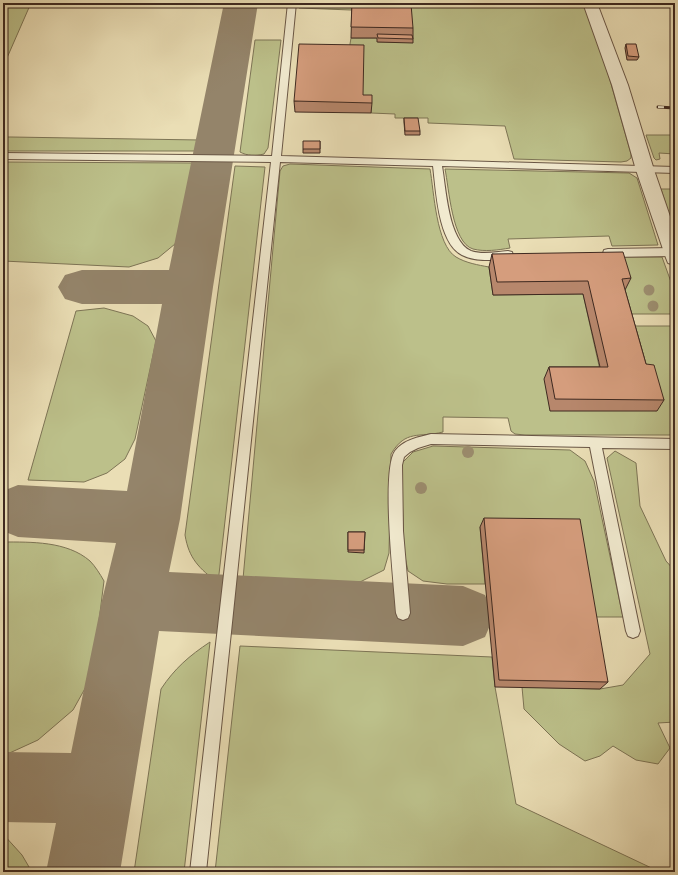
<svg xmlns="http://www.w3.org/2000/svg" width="678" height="875" viewBox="0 0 678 875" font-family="'IM FELL Double Pica',serif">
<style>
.green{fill:#bcc08a;stroke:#7d7455}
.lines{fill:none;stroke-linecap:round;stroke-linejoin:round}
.taxiway{fill:#94846a;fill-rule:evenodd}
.service-casing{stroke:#695645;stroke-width:2}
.minor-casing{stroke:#695645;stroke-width:2}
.service{fill:#f1eacf;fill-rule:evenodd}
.minor{fill:#f1eacf;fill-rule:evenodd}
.rail-casing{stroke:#3e2920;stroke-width:3}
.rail{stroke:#f1eacf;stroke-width:2;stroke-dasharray:6;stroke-linecap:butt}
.tree{fill:#9d8f71}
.wall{fill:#b7876c;stroke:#3e2920}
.shaded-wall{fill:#956e58;stroke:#3e2920}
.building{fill:#d59d7d;stroke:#3e2920}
</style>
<rect width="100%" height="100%" fill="#eadeb5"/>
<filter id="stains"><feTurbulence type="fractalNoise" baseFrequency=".005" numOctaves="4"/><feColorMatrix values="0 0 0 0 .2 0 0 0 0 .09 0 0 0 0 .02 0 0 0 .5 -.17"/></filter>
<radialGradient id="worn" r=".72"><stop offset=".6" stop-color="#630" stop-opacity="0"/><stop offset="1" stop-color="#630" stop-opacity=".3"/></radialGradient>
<!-- green -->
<path class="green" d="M3,3H31L3,67Z
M299,3H588L631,154V158L627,161L621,162L514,159L505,126L428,123V118H395V114L371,113V106H363L348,56L351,38H377L378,42H412L351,10L299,8Z
M255,40H281L268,148L264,154C256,156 247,156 240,152Z
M646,135H675V154L659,153L660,159L656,160L654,158Z
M3,137H11L200,140L198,151H3Z
M3,162L193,163L180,234L175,244L158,258L129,267L3,261Z
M290,164L430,169C434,191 436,245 456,257C466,263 478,265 489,267L493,295L583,294L602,379L656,411L626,326H675V435H525L515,434L511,431L508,418L443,417V432C419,438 406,429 391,454L389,553L384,570L360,582L261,586L243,579L280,171L283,166Z
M235,166L265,167L218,583C199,568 189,559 185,535Z
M445,169L629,173L637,178L658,245L612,246L609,236L508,239L510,248C498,250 485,252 473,249C452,243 449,188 445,169Z
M661,189H675V233Z
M618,257H662L675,293V314H622Z
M104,308L133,316L148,326L156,341L135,439L125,459L107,473L84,482L28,480L76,311Z
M433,446L570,450L585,461L594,481L623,617H592L480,527L485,584H447L423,581L408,571L404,552L401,464L413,452Z
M615,451L636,463L640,506L666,561L675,571V722L658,723L670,748L658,764L636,760L613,746L600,756L585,761L559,744L524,709L522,687L600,689L623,685L650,654L607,458Z
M3,542C31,542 67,541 90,561C95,566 100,574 104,581L92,676L73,710L38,740L3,756Z
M210,642L184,872H134L161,689C175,668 189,656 210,642Z
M240,646L492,657L495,687L516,804L660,872H215Z
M3,834L22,855L32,872H3Z"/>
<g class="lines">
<!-- taxiway -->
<path class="taxiway" d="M224,3H258L213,287L180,519L169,572L463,586L485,595L494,616L485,637L463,646L159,631L120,872H46L56,823L3,822V752L71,753L102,600L116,543L18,537L3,531V491L18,485L127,491L162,304H82L65,299L58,287L65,275L82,270H169Z"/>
<defs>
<path id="service" d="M288,3H296L281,156L675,167V173L442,166C446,188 448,241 471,251C482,255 497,252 508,251L512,252L513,255L512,258L508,259C493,260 476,262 462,255C438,243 436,190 433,166L280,162L206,872H190L271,162L3,159V153L272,156Z
M673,248L675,249V255L673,256L608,257L604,256L603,253L604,250L608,249Z
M431,434L675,439V449L602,448L640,631L638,636L633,638L628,636L626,631L590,447L431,444L418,448L410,452L404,457L402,465L403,531L410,613L408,618L403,620L398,618L396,613C394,584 381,471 395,451C403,440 419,437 431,434Z"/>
<path id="minor" d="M583,3H597L628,85L654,170L675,231V265L668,263L666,258L636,170L612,85Z"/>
</defs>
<!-- service casing -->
<use href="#service" class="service-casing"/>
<!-- minor casing -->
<use href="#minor" class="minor-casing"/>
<!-- service -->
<use href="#service" class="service"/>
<!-- minor -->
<use href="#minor" class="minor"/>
<defs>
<path id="rail" d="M658,107L675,108"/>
</defs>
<!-- rail casing -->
<use href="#rail" class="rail-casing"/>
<!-- rail -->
<use href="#rail" class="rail"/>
</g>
<!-- trees -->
<g class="tree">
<circle cx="649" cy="290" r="5.5"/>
<circle cx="653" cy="306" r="5.5"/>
<circle cx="468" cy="452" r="6"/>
<circle cx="421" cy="488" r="6"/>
</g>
<!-- wall -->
<path class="wall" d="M352,3H383L413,28V43L377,42V38H351Z
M626,44L639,57L637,60H627L625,48Z
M363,95L372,103L371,113L295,112L294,101Z
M404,118L420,131V135H405L404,122Z
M320,141V153H303V149Z
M492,254L631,278L625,290L646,364L664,400L657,411H550L544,379L549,367H600L583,294L493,295L489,267Z
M484,518L608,682L600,689L495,687L480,527Z
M348,532H365L364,553L348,552Z"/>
<!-- shaded-wall -->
<path class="shaded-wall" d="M3,204L7,211L3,221Z"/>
<!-- building -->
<path class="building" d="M352,3L411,4L413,28L351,27Z
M377,34L412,35L413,39L378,38Z
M299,44L364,45L363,95H372V103L294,101Z
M626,44H636L639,57L628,56Z
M404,118H418L420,131H405Z
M303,141H320V149H303Z
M623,252L631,278L622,279L646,364L654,365L664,400L555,399L549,367H608L588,281L497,282L492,254Z
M484,518L580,519L608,682L499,680Z
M348,532H365L364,550H348Z"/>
<!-- margin -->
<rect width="678" height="875" fill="none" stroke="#eadeb5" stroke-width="16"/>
<rect x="4" y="4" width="670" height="867" fill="none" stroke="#3e2920" stroke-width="2"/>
<rect x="8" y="8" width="662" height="859" fill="none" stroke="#3e2920"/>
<rect width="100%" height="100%" filter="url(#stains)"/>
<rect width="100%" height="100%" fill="url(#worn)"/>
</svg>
